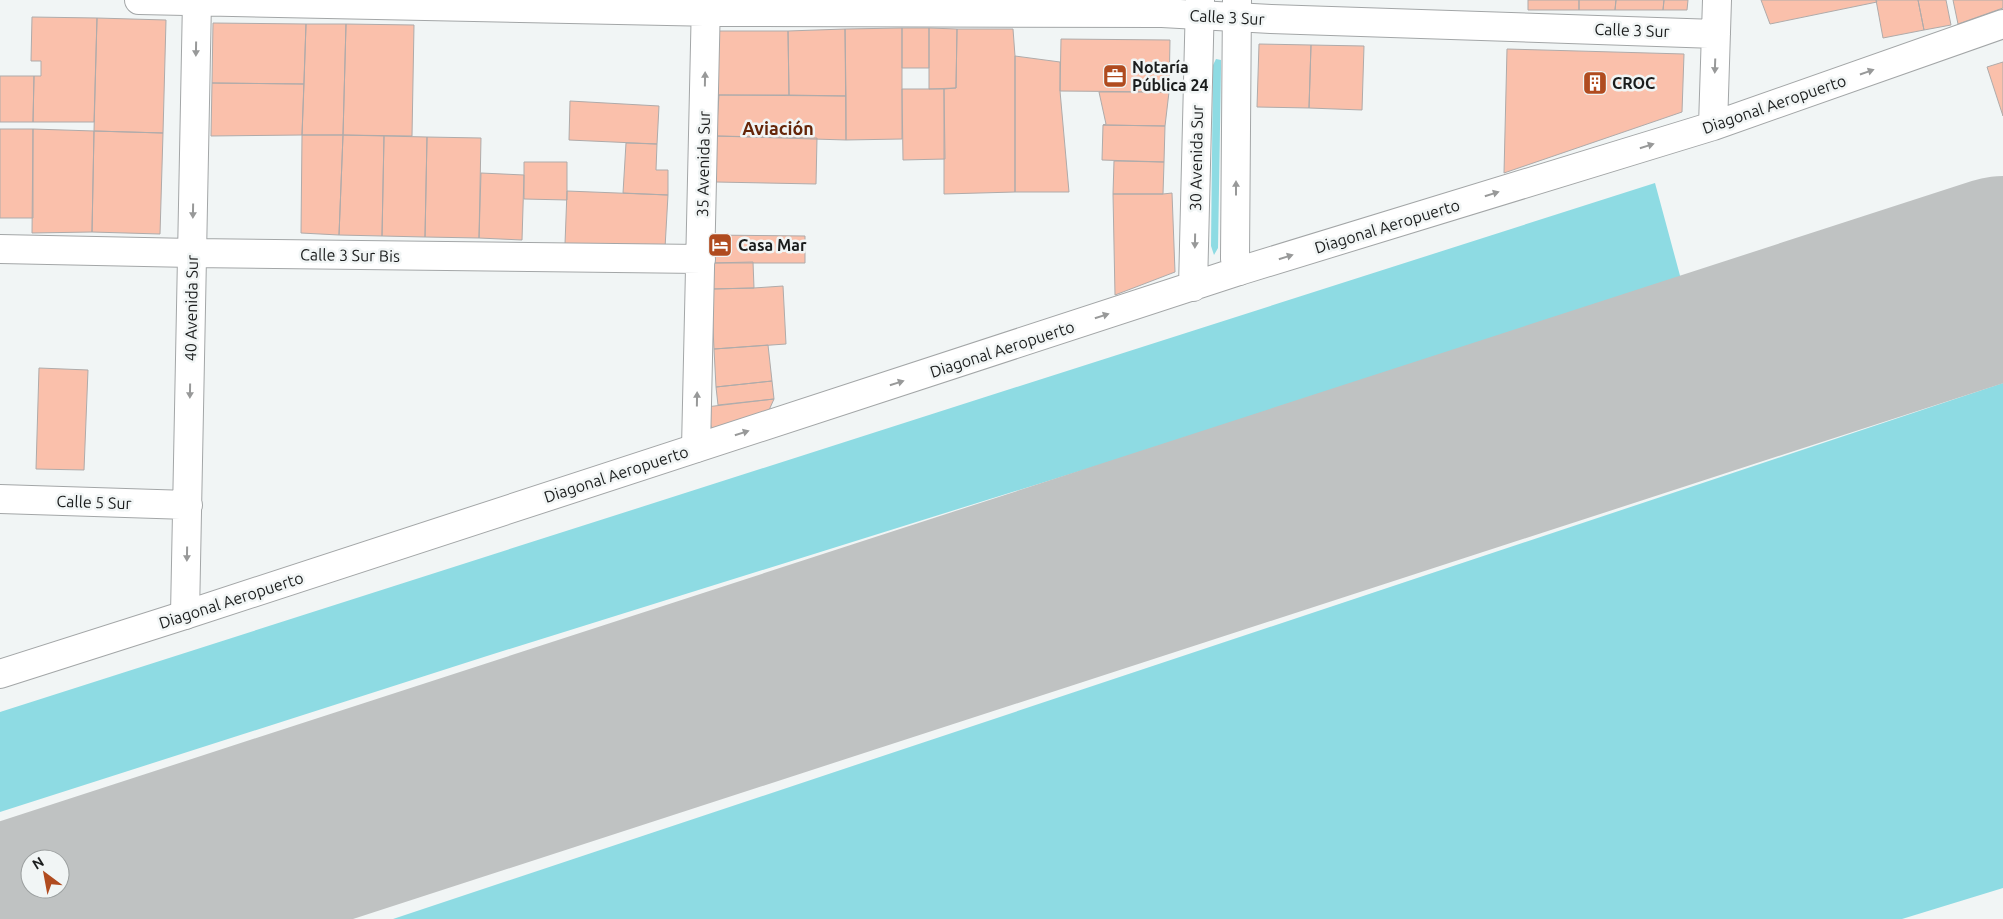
<svg xmlns="http://www.w3.org/2000/svg" width="2003" height="919" viewBox="0 0 2003 919" font-family="Ubuntu,sans-serif">
<style>
.green{fill:#8edbe3}
.lines{fill:none;stroke-linecap:round;stroke-linejoin:round}
.runway{stroke:#bfc2c2;stroke-width:202}
.building{fill:#fac0ab;stroke:#afabaa}
.street-casing{stroke:#a3a6a7;stroke-width:30}
.secondary-casing{stroke:#a3a6a7;stroke-width:30}
.street{stroke:#fff;stroke-width:28}
.secondary{stroke:#fff;stroke-width:28}
.oneway{fill:#989999}
.labels{text-anchor:middle;dominant-baseline:central;stroke-width:5;stroke-linejoin:round;paint-order:stroke}
.street-label{font-size:16px;fill:#1b1d1d;stroke:#f1f5f5}
.poi-label{font-size:16px;font-weight:bold;fill:#1b1d1d;stroke:#f1f5f5;text-anchor:start}
.neighbourhood-label{font-size:18px;font-weight:bold;fill:#652508;stroke:#f1f5f5}
</style>
<rect width="100%" height="100%" fill="#f1f5f5"/>
<!-- green -->
<path class="green" d="M1216,59L1221,60V68L1218,248L1214,255L1211,246L1213,65Z
M1655,183L1682,283L487,656L0,812V712Z
M2003,383V888L1902,919H393Z"/>
<g class="lines">
<!-- runway -->
<path class="runway" d="M26,919L2003,277"/>
</g>
<!-- building -->
<path class="building" d="M1528,0H1579V10H1528Z
M1579,0H1616L1615,10H1579Z
M1616,0H1664L1663,10H1615Z
M1664,0H1688L1687,10H1663Z
M1761,0H1876L1877,2L1770,24Z
M1876,0H1918L1924,30L1883,38Z
M1918,0H1946L1951,25L1924,30Z
M1953,0H2003V8L1958,24Z
M32,17L97,18L94,122H33L34,76H41V61H31Z
M97,18L166,20L163,133L94,131Z
M213,23L306,24L304,84L212,83Z
M306,24H346L343,135H302Z
M346,24L414,25L412,136L343,135Z
M902,28V139L846,140L845,29Z
M902,28H929V68H902Z
M929,28L957,29L956,88L929,89Z
M845,29L846,96L789,95L788,31Z
M957,29H1013L1015,56V192L944,194V89L956,88Z
M712,31H788L789,95H719L712,98Z
M1061,39L1170,40L1169,92L1060,91Z
M1259,44L1311,45L1309,108L1257,107Z
M1311,45L1364,46L1362,110L1309,108Z
M1507,49L1684,54L1682,112L1504,173Z
M1015,56L1060,62V91L1069,192H1015Z
M2003,62V116L1987,67Z
M0,76H34L33,122H0Z
M212,83L304,84L302,135L211,136Z
M902,89H944L945,159L903,160Z
M1099,92H1169L1165,126L1103,125L1106,124Z
M719,95L846,96V140L716,136Z
M570,101L659,106L657,144L569,140Z
M1103,125L1165,126L1164,162L1102,160Z
M0,129H33V218H0Z
M33,129L94,131L92,232L32,233Z
M94,131L163,133L160,234L92,232Z
M302,135H343L339,235L301,233Z
M343,135L384,136L382,236L339,235Z
M384,136L427,137L425,237L382,236Z
M716,136L817,138L816,184L716,182Z
M427,137L481,138L479,238L425,237Z
M626,143L657,144L656,170H668V195L623,193Z
M1114,161L1164,162L1163,194H1113Z
M524,162H567V200L524,199Z
M481,173L524,175L522,240L479,238Z
M567,191L668,195L665,248L565,244Z
M1172,193L1175,272L1115,295L1113,194H1163Z
M710,235L805,236V263H711Z
M753,262L754,288L711,289V263Z
M783,286L786,344L714,349L711,289L754,288Z
M768,345L772,381L716,387L714,349Z
M39,368L88,370L84,470L36,469Z
M772,381L774,399L718,405L716,387Z
M774,399L765,419L712,430L706,407Z"/>
<g class="lines">
<defs>
<path id="street" d="M139,0L716,12L1162,13L1271,19L1716,34
M1713,126L1717,0
M0,249L192,253L701,259
M1239,271L1713,126L2003,24
M696,448L706,0
M0,499L188,505
M185,615L197,0"/>
<path id="secondary" d="M1193,287L1200,0
M0,674L185,615L1239,271L1235,259L1237,0"/>
</defs>
<!-- street casing -->
<use href="#street" class="street-casing"/>
<!-- secondary casing -->
<use href="#secondary" class="secondary-casing"/>
<!-- street -->
<use href="#street" class="street"/>
<!-- secondary -->
<use href="#secondary" class="secondary"/>
</g>
<!-- one-way arrows -->
<defs><path id="oneway-solid" d="M-6-.8H1V-3.2L6.5 0L1 3.2V.8H-6Z" transform="scale(1.25)"/></defs>
<g class="oneway">
<use href="#oneway-solid" transform="translate(196 49) rotate(91)"/>
<use href="#oneway-solid" transform="translate(1715 66) rotate(92)"/>
<use href="#oneway-solid" transform="translate(1867 72) rotate(-19)"/>
<use href="#oneway-solid" transform="translate(705 79) rotate(-89)"/>
<use href="#oneway-solid" transform="translate(1647 146) rotate(-17)"/>
<use href="#oneway-solid" transform="translate(1236 188) rotate(-90)"/>
<use href="#oneway-solid" transform="translate(1492 194) rotate(-17)"/>
<use href="#oneway-solid" transform="translate(193 211) rotate(91)"/>
<use href="#oneway-solid" transform="translate(1195 241) rotate(91)"/>
<use href="#oneway-solid" transform="translate(1286 257) rotate(-17)"/>
<use href="#oneway-solid" transform="translate(1102 316) rotate(-18)"/>
<use href="#oneway-solid" transform="translate(897 383) rotate(-18)"/>
<use href="#oneway-solid" transform="translate(190 391) rotate(91)"/>
<use href="#oneway-solid" transform="translate(697 399) rotate(-89)"/>
<use href="#oneway-solid" transform="translate(742 433) rotate(-18)"/>
<use href="#oneway-solid" transform="translate(187 554) rotate(91)"/>
</g>
<!-- icons -->
<defs>
<symbol id="office-square" viewBox="-11 -11 22 22"><rect x="-9" y="-9" width="18" height="18" rx="4" fill="#b04b1f" stroke="#f1f5f5"/><path d="M-6-3h4V-5.5h4V-3h4V5H-6ZM-1-4.5V-3h2v-1.5ZM-6 0V1H6V0Z" fill="#fff"/></symbol>
<symbol id="building-square" viewBox="-11 -11 22 22"><rect x="-9" y="-9" width="18" height="18" rx="4" fill="#b04b1f" stroke="#f1f5f5"/><path d="M-4-6H4V6H1V3H-1V6H-4ZM-2.5-4.3h1.7v1.8h-1.7ZM.8-4.3h1.7v1.8H.8ZM-2.5-1h1.7V.8h-1.7ZM.8-1h1.7V.8H.8Z" fill="#fff"/></symbol>
<symbol id="hotel-square" viewBox="-11 -11 22 22"><rect x="-9" y="-9" width="18" height="18" rx="4" fill="#b04b1f" stroke="#f1f5f5"/><path d="M-6-4.5h1.5V1H6V5H4.5V3h-9V5H-6ZM-4 0a1.8 1.8 0 1 1 3.6 0ZM.5 0V-2.5h3Q6-2.5 6 0Z" fill="#fff"/></symbol>
</defs>
<g fill-rule="evenodd">
<use href="#office-square" x="1101" y="62" width="28" height="28"/>
<use href="#building-square" x="1581" y="69" width="28" height="28"/>
<use href="#hotel-square" x="706" y="231" width="28" height="28"/>
</g>
<g class="labels">
<!-- street labels -->
<g class="street-label">
<text transform="translate(1227 17) rotate(3)">Calle 3 Sur</text>
<text transform="translate(1632 30) rotate(2)">Calle 3 Sur</text>
<text transform="translate(1774 104) rotate(-19)">Diagonal Aeropuerto</text>
<text transform="translate(1196 158) rotate(-89)">30 Avenida Sur</text>
<text transform="translate(703 164) rotate(-89)">35 Avenida Sur</text>
<text transform="translate(1387 226) rotate(-17)">Diagonal Aeropuerto</text>
<text transform="translate(350 255) rotate(1)">Calle 3 Sur Bis</text>
<text transform="translate(191 308) rotate(-89)">40 Avenida Sur</text>
<text transform="translate(1002 349) rotate(-18)">Diagonal Aeropuerto</text>
<text transform="translate(616 474) rotate(-18)">Diagonal Aeropuerto</text>
<text transform="translate(94 502) rotate(2)">Calle 5 Sur</text>
<text transform="translate(231 600) rotate(-18)">Diagonal Aeropuerto</text>
</g>
<!-- poi labels -->
<g class="poi-label">
<text x="1132" y="67">Notaría<tspan x="1132" dy="18">Pública 24</tspan></text>
<text x="1612" y="83">CROC</text>
<text x="738" y="245">Casa Mar</text>
</g>
<!-- neighbourhood labels -->
<g class="neighbourhood-label">
<text x="778" y="128">Aviación</text>
</g>
</g>
<!-- north arrow -->
<g transform="translate(45 874) rotate(328)"><circle r="24" fill="#f1f5f5" stroke="#9b9f9f"/>
<path d="M0-4L9 19L0 12L-9 19Z" fill="#b04b1f"/>
<text y="-8" font-size="14" font-weight="bold" text-anchor="middle" fill="#1b1d1d">N</text>
</g>
</svg>
